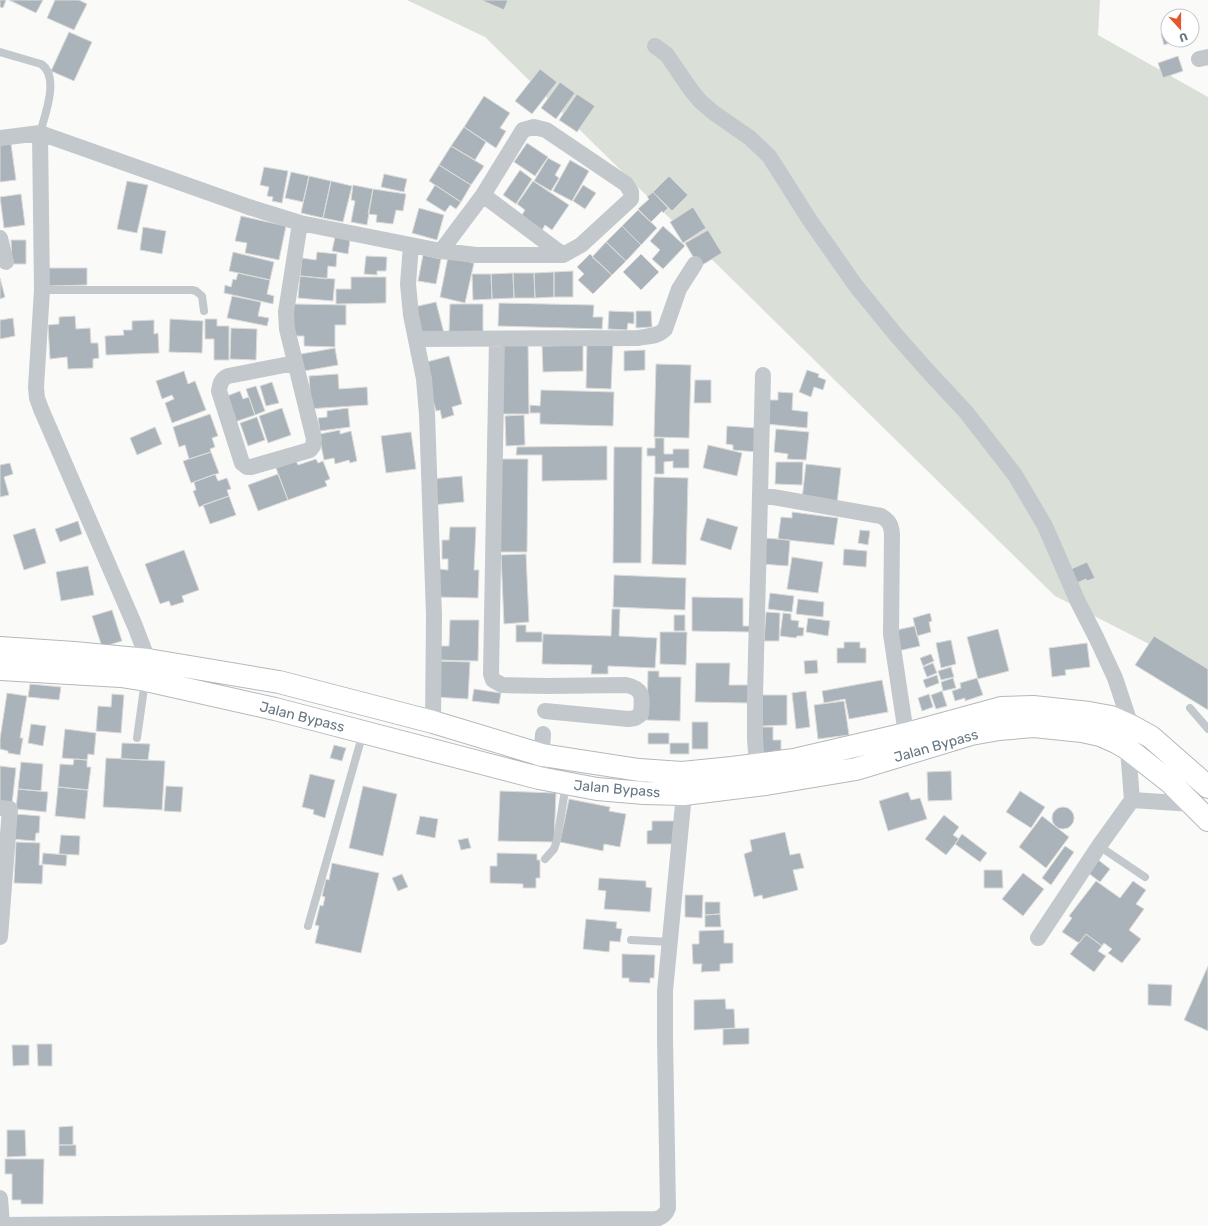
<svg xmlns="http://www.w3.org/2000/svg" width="1208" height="1226" viewBox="0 0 1208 1226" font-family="Rubik,sans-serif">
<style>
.green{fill:#dadfd7}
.building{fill:#aab3b9;stroke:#dcdcda}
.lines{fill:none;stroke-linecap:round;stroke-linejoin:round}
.highway-casing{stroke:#b4b9bd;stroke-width:24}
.lane{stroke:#c3c8cc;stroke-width:8}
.street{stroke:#c3c8cc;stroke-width:16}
.highway{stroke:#fff;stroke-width:22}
.labels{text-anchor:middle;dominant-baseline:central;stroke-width:4;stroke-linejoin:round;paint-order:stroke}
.street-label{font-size:14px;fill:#657683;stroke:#fff}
</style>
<rect width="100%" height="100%" fill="#fafaf8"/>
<!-- green -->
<path class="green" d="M407,0H1100L1098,35L1208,97V674L1055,596L485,37Z"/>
<!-- building -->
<path class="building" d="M0,0H6L3,8L0,7Z
M9,0H43L36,13Z
M55,0H79L87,4L74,30L47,18Z
M481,0H508L504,10Z
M69,32L92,42L74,81L51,71Z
M1168,32V40H1178L1164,45L1161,34Z
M1178,56L1183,71L1163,78L1158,63Z
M540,69L557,82L532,114L515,101Z
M560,82L575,93L556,119L541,108Z
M577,94L595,106L577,132L559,120Z
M484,96L510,113L500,128L506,131L496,148L464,127Z
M464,127L486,142L475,160L451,146Z
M527,143L548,157L535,176L514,162Z
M11,144L16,180L0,182V145Z
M451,146L484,166L471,185L439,165Z
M548,158L561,165L555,175L559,178L551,191L534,181Z
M570,160L589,171L572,201L553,191Z
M439,165L471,185L461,202L429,181Z
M264,167L288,171L282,203L272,201L273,197L267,196L269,187L260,185Z
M520,170L532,179L516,204L503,195Z
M291,172L309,176L303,202L285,198Z
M384,174L407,179L404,192L381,187Z
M309,176L331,181L323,218L301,213Z
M669,176L688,195L672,211L653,192Z
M127,181L148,185L137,233L117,229Z
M331,181L352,186L343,222L323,218Z
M533,181L569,205L552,230L545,225L541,232L520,218L525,210L517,204Z
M353,185L373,189L367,225L351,222L355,201L351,200Z
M435,185L461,202L456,209L450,205L445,212L426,200Z
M583,185L596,193L585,209L573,201Z
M373,189L406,194L403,211L396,210L393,224L376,222L377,215L368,214Z
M653,192L668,208L663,213L662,211L651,222L638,209L649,199L647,197Z
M21,194L25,225L4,228L0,197Z
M693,207L706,228L683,243L670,222Z
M419,208L444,215L437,240L412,233Z
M638,210L657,228L641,245L622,226Z
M241,216L286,226L279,260L245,253L247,243L235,241Z
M622,226L641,245L626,261L606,242Z
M663,226L685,246L663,269L652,259L660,250L650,241Z
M143,227L166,231L162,254L140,250Z
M708,230L722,253L699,267L685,243Z
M335,237L350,240L348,254L332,251Z
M11,240H26V264H12Z
M606,242L626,261L612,275L592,257Z
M233,252L274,262L270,280L229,271Z
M317,252L337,254L336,267L328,266L327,279L300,276L302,258L316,260Z
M590,254L612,275L593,294L578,280L584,274L577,267Z
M641,254L659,272L641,290L623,272Z
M423,255L441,259L436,284L418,281Z
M366,256L387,257L386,271H377V275L364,274Z
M448,257L474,263L465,303L440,297Z
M43,268H87V285L48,286Z
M573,271V297H554V272Z
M554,272V297L535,298L534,273Z
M238,273L270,280L267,294L274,296L273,304L224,293L225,285L231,287L233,279L236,280Z
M513,273H534L535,298H514Z
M513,273L514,298L492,299L491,274Z
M472,274H491L492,299L473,300Z
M300,276L335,279L333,301L298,298Z
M351,277H386V303L336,304V289H351Z
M0,278L5,297L0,299Z
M232,296L261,302L258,316L269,318L267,326L227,318Z
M436,302L444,333L422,338L414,307Z
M499,303L594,305L593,317H603L602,329L498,326Z
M292,304L346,305V325H335V347L304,346V336H291Z
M450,304H483V332H449Z
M609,311L634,312V324L628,323L627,330L608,329Z
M636,311H651L652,327L636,328Z
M75,316L76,329L90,328L91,343H98L99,358L93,359V368L68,369L67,357L50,359L48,325L59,324V317Z
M13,318L15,336L0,339V320Z
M170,319L203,321L202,353L169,352Z
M205,319H217V326H229V360H214V339H205Z
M154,320V334L158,333L159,353L106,355L105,336L124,335L123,330H132V321Z
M231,328L257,329L256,360L230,359Z
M501,342H528L529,414H502Z
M587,343L613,344L611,389L586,388Z
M583,345V371L543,372L542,346Z
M335,348L338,365L304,371L301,354Z
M645,350V370L624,371V351Z
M449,356L462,404L452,407L454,415L442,419L440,410L436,411L423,363Z
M656,364L691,365L689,438L654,437Z
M807,370L819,374L818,377L826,380L823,390L814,387L811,397L799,392Z
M184,371L188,384L195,381L206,410L172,423L165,403L174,399L172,395L162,399L156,381Z
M338,374L339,389L367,387L368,405L307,409L310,392L309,376Z
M695,380H711V403H694Z
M272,382L279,403L266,406L260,386Z
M256,386L265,411L255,415L246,389Z
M541,390L614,392L613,426L540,424V413H530V405L540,406Z
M240,391L243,399L249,397L255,415L232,423L227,396Z
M778,392L793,393L792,410L808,412L807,428L767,424L769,400H778Z
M282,408L291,435L268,443L259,416Z
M348,408L350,427L320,431L318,418L327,417V411Z
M210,414L218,436L212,438L215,447L210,449L211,452L189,459L185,445L179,447L173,427Z
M524,415L525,445L506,446L505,416Z
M257,417L265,440L248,446L240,423Z
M727,426L757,428V452L733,450V445L726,444Z
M155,427L162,444L137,455L130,438Z
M776,429L809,432L806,460L787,459L788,454L774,452Z
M340,430V434L351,431L357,461L350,463L349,460L335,464L334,458L324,460L321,445L315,435Z
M411,432L416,469L386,473L381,436Z
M655,438H664V454H673V449H689V468H673V461L664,462V474H655V456H647V448H655Z
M708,445L742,453L737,476L703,468Z
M607,446V480L542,481V455H516L517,447Z
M614,447H642L641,563H613Z
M211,452L219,473L191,483L183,461Z
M316,459L318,463L323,461L330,479L325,481L327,486L288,500L276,468L296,461L298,465Z
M499,459H528L527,552H499Z
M776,462H803L802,485L775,484Z
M10,463L13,474L4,477L9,495L0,497V465Z
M806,464L841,468L837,503L802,499Z
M215,474L218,481L227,478L231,489L227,490L229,496L199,507L193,491L196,490L194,482Z
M278,474L288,500L258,511L248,485Z
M462,476L464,502L432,505L431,479Z
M654,477L688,478L686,565L652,564Z
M229,496L236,515L210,524L203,505Z
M792,512L838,518L834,545L778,539L781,517L792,518Z
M707,518L738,527L731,550L700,540Z
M78,521L82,534L60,542L55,529Z
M450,527H476L474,570H479L478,598L438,597L439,569L448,570V559H442V540H449Z
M35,528L46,563L24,570L13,535Z
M860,530L870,531L868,545L858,543Z
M764,538L790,540L788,566L762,564Z
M844,549L867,551L866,567L843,565Z
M184,550L199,590L182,596L184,602L171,606L169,601L160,604L145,564Z
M526,554L529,622L504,624L501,555Z
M792,557L823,562L818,593L787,589Z
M1087,562L1095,578L1087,581L1086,579L1077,583L1071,569Z
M88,566L94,595L61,601L56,572Z
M614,575L686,578L685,610L613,607Z
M770,593L794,596L792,612L768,609Z
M692,597L743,598V626H751L750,632L692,631Z
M798,599L824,602L823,617L796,614Z
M612,609H620L619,636L657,638L655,668L608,666V674H591L592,665L542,664L543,634L611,636Z
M112,610L122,641L102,647L92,616Z
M766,612L780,613L779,641H764Z
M783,613L791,614V620L799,621L798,627L804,628L803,636H797L796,638L780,636Z
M930,613L932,621L929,622L931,632L917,636L913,618Z
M674,615H685V631H674Z
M808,618L830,621L828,636L806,632Z
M450,620H479L478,661L436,660L437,646H449Z
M516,625H526V632H542V642H516Z
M915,626L920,646L898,651L892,631Z
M998,629L1009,671L978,679L967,637Z
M660,632H687L686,665L660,664Z
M1154,636L1208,669V710L1135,665Z
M951,640L956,664L941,668L936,643Z
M844,642H860V648H866V663H837V648H844Z
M1087,643L1090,667L1065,670L1066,675L1052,677L1049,648Z
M931,654L934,661L923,666L920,658Z
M817,660L818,673L805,674L804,661Z
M435,661L470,662L468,699L434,697Z
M696,663H730L729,685H749L748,703L695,702Z
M933,663L937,673L927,677L923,667Z
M951,667L954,677L941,680L938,671Z
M648,671H659V677H681L680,721L647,720Z
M937,675L939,683L926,688L923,680Z
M953,678L956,688L943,691L941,682Z
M977,678L983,695L965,701V698L955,701L952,691L961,688L960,683Z
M882,680L888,712L849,719L845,699L824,703L822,691Z
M30,684L61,687L59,700L28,697Z
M474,689L501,693L499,704L472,701Z
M806,691L810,727L796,729L792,693Z
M942,691L947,706L936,709L931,695Z
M7,693L27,696L20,738H23L20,755L8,753V751L0,749V739Z
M112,694L124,695L121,733L96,731L98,706L111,707Z
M929,694L933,707L922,711L918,698Z
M762,695H787V725L762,726Z
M844,701L849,735L818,739L814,705Z
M692,722H708V749H692Z
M31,724L46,726L43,746L28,743Z
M759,727H773V740H781V751H773V753H759Z
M65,729L96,733L94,755L88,754L87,760L62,758Z
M648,733H669V744H648Z
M122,743L150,744L148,760L121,759Z
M670,743H689V754H670Z
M334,745L346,748L342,761L330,758Z
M106,758L165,761L162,810L103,807Z
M74,759L87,760V767H91L88,790L58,787L60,764L73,765Z
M21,762L43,764L41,791L18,789Z
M0,766L16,768L12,804L0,803Z
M951,771L952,800L928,801L927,772Z
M310,774L335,780L325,818L313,814L314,810L302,807Z
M166,786L183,787L181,812L164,811Z
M363,786L397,794L383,856L349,848Z
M58,787L88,790L85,819L55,816Z
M18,789L48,792L46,812L16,809Z
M500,791L556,793L554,842L498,841Z
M1020,791L1045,807L1031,828L1006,812Z
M908,792L911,800L920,798L927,819L888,831L879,801Z
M569,799L610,807L609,811L626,814L620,847L604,844L603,851L560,842Z
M1052 818a11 11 0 1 1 22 0a11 11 0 1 1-22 0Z
M15,814L40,816L39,833H36L35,841L12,839Z
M944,815L959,827L953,835L959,839L946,855L925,839Z
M420,816L438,819L435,838L416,834Z
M1042,816L1069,837L1046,868L1019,847Z
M652,821H675V844H647V831L652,830Z
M785,832L790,855L800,853L804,868L793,870L798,890L763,899L762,895L754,897L744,854L752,851L750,840Z
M962,834L987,853L980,862L955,844Z
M61,835L80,836L79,855L59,854Z
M468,838L471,848L461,850L458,840Z
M16,842L40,843L39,865H43L42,884L14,883Z
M1065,846L1074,852L1051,885L1042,878Z
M43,853L67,855L66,866L42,864Z
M497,853L537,854V860H540V878H536V888H523V884L490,883V866H497Z
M1097,859L1110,869L1100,882L1087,872Z
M332,863L379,873L361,953L315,943L319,926L315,925L320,905L323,906L325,897L322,896L326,879L329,880Z
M984,870H1002L1003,888H984Z
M1023,873L1044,889L1023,916L1002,899Z
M402,874L408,887L398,891L392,878Z
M599,878L646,881V887L652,888L650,912L604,909L606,891L598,890Z
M1096,881L1120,898L1133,881L1146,890L1136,904L1144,909L1129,930L1141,939L1122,963L1108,953L1112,949L1104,943L1102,946L1086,934L1079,943L1062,932L1072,918L1069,916Z
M685,895H703L702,918L685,917Z
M705,902H720V914L705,915Z
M720,914L721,927H705V915Z
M586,919L617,922L616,928L622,929L620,942L610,941L609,952L583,949Z
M724,930V943H733V963L720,964V971L701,972L702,964H693L692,944H699V931Z
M1086,934L1102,946L1098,951L1106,956L1094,972L1070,954Z
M622,954L655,955L654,978H650V983L629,982V978H622Z
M1208,966V1031L1184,1020Z
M1148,984L1172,985L1171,1006L1148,1005Z
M725,999L726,1009H734L735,1028L694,1030V1000Z
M749,1028V1044L723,1045V1029Z
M37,1044H52V1066H38Z
M12,1045H29V1065L13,1066Z
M73,1126V1145H59V1127Z
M7,1130H25L26,1156L7,1157Z
M59,1145H76V1156H59Z
M5,1159H44L43,1204H21V1200H12V1174H5Z"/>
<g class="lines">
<defs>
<path id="highway" d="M0,648L74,653L148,660L279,682L433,722L542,755L639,770L682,773L732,768L794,760L906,734L1001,708L1033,707L1089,713L1111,717L1131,726L1151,737L1208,787
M0,669L121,676L146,680L275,709L539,778L597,789L644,793L684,794L766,784L856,769L971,734L999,729L1034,726L1082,731L1100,735L1116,742L1128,749L1170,782L1208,820"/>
</defs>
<!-- highway casing -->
<use href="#highway" class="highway-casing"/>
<!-- lane -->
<path class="lane" d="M0,52L41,64C60,76 45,115 40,133
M42,290H192L196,291L202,296L204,311
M1190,708L1208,729
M137,738L145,681
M1099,846L1145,877
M545,859L554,849L557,840L566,784
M308,926L363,733
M631,940L670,942"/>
<!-- street -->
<path class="street" d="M655,46L667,55L691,90L700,101L714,113L750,138L769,156L809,219L856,286L896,335L926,369L966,412L1015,475L1045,526L1078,602L1096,637L1115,678L1131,726
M1199,59L1208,57
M40,133L42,290L36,387L37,398L41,409L135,626L148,660
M0,138L40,133L249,207L300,223L441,251L476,255H563L581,245L631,199V192L626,184L546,130L534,127L523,130L483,195L441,251
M483,195L563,255
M0,238L6,262
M411,245L408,284L411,315L424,379L427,414L434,615L433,722
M416,339L638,338C647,336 658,337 665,329L679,289L695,264
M497,339L491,674L493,680L502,685L547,686L626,685C645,689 642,698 641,714L635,718L628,719L545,711
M295,363L228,376C221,379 220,384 219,391L242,463L247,467H251L310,450L313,446L314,439L287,329L286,312L300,223
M761,495L881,516C889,521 891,524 892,534L891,634L906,734
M541,764L543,734
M757,765L755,739V696L763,375
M1132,800L1193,804
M0,808L10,809L0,937
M1038,938L1099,846L1132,800L1128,749
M0,1198L2,1225
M0,1225L656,1219C663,1217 666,1214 668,1208L665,1038V991L684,794"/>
<!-- highway -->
<use href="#highway" class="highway"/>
</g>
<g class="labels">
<!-- street labels -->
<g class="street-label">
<text transform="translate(302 717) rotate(14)">Jalan Bypass</text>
<text transform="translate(936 746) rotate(-16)">Jalan Bypass</text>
<text transform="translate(617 789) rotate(5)">Jalan Bypass</text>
</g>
</g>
<!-- north arrow -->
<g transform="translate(1180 28) rotate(159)"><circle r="19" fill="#ffffff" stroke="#c1c8cd"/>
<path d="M0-3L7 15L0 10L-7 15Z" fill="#e4572e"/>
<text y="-6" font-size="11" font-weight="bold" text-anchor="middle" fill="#657683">U</text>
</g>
</svg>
